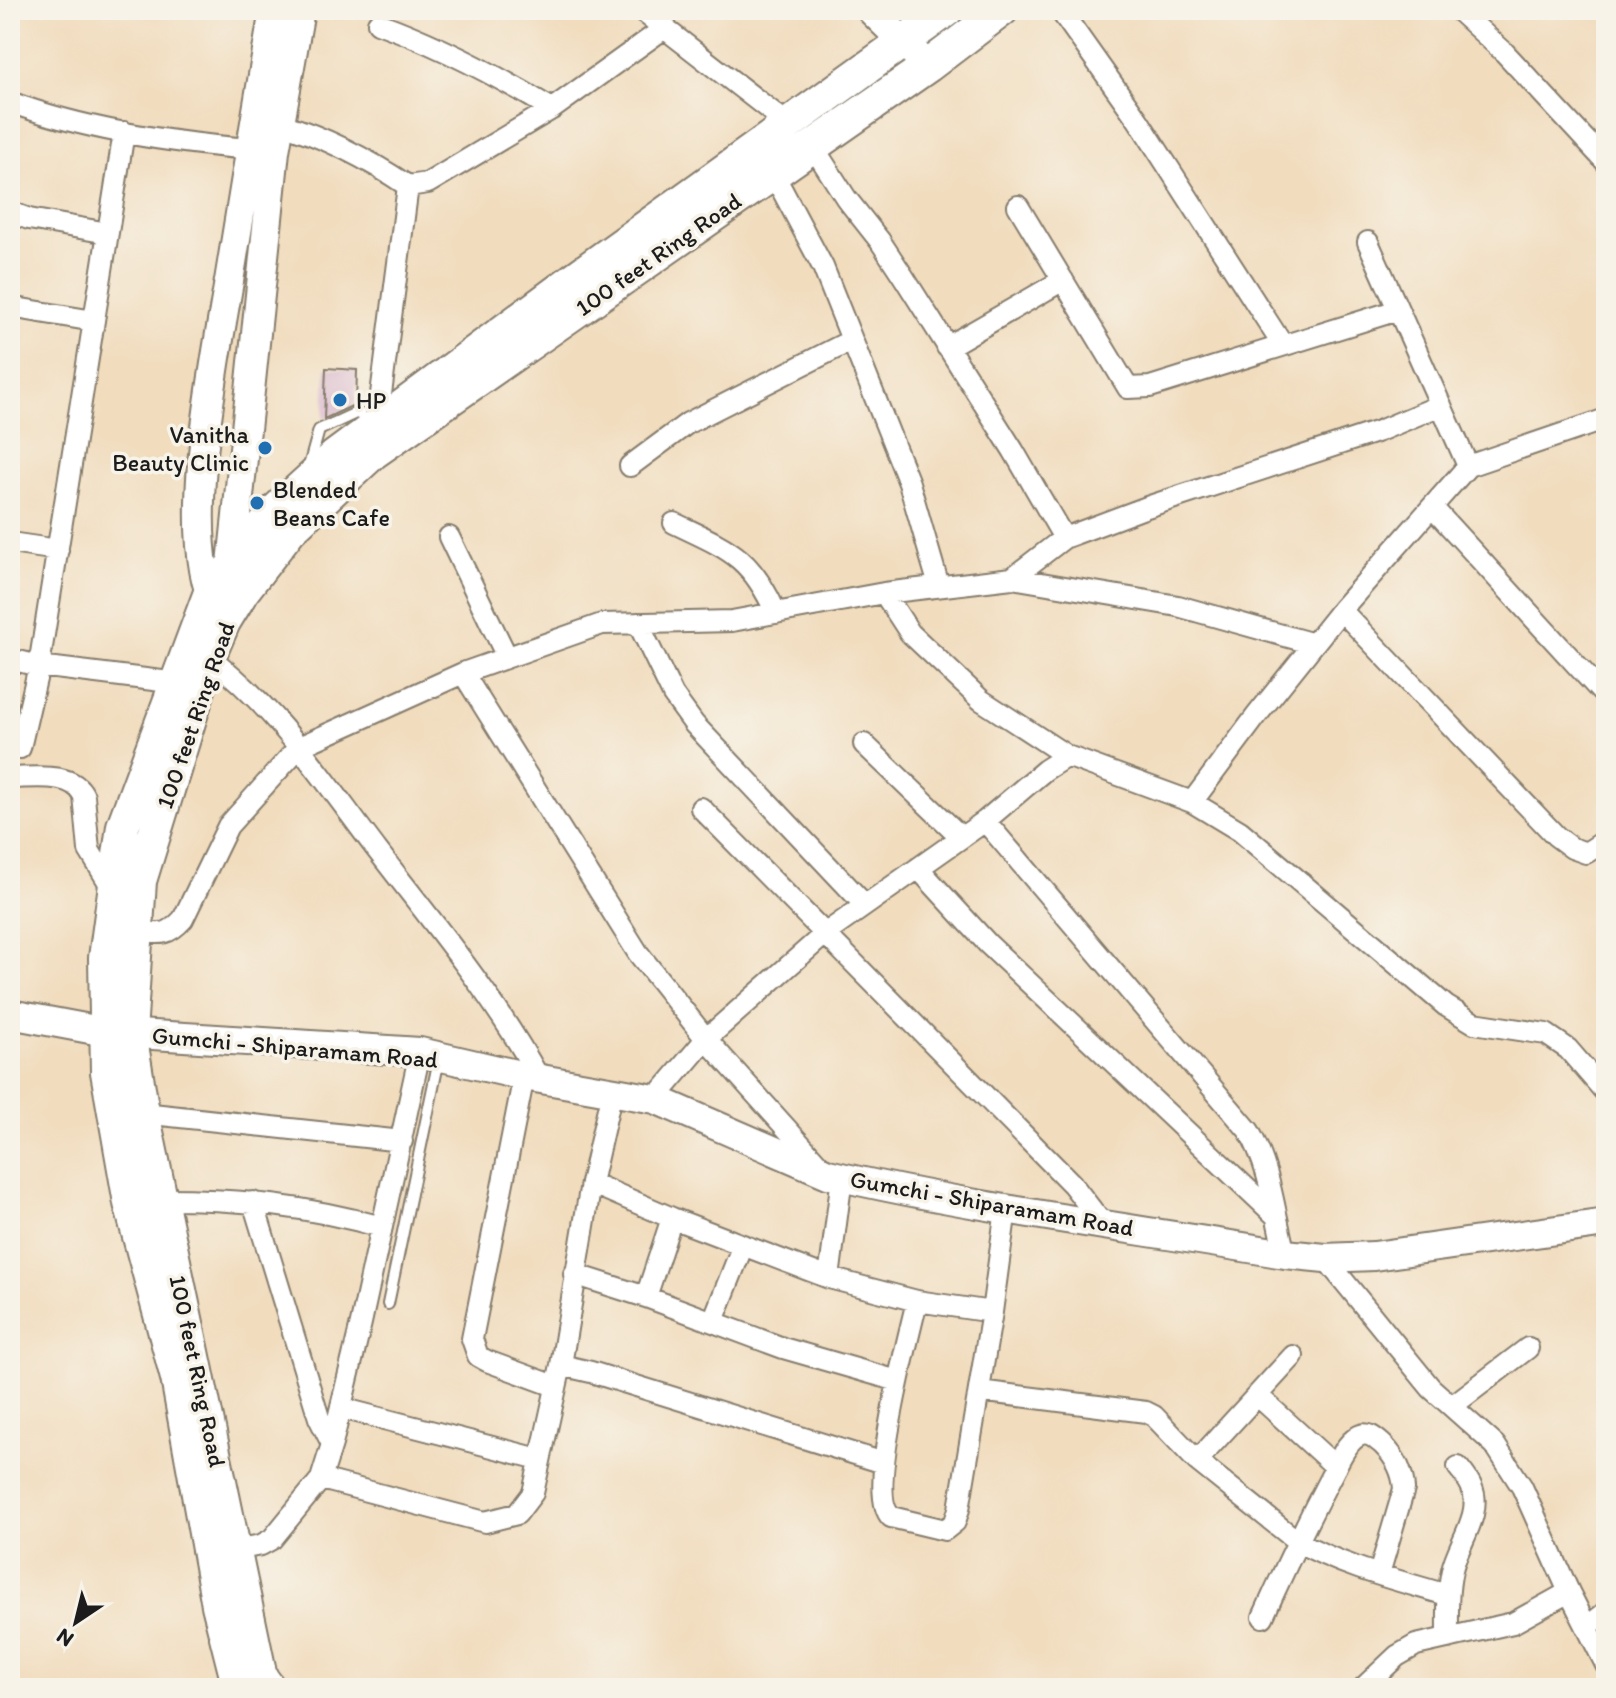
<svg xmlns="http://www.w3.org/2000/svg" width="1616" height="1698" viewBox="0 0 1616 1698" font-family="Itim,sans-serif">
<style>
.building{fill:#d1a7c6}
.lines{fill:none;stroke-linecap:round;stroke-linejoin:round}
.lane-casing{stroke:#867c6c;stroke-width:14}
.street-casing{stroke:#867c6c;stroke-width:24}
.secondary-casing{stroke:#867c6c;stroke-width:32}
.primary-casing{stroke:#867c6c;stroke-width:36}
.lane{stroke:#fff;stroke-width:10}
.street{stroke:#fff;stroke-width:20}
.secondary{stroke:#fff;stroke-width:28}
.primary{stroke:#fff;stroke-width:32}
.poi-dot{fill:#1f6fb2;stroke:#f7f3e8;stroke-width:3}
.labels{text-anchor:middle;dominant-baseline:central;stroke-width:7;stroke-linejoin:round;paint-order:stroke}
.street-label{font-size:24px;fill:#1c1c1c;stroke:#f7f3e8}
.poi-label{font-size:24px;fill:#1c1c1c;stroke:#f7f3e8;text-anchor:start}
</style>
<rect width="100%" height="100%" fill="#f7f3e8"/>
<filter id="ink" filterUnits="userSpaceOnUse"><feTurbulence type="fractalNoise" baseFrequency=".0125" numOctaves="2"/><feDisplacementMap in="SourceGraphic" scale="16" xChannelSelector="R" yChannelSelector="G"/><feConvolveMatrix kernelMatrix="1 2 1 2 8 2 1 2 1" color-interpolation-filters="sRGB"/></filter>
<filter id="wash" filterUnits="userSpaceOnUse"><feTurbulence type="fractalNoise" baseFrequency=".006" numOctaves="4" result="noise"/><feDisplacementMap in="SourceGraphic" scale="32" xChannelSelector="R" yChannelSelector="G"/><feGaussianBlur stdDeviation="1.8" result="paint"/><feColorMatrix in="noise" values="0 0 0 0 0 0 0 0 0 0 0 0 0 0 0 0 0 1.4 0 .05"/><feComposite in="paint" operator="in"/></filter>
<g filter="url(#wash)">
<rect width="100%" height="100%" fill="#f1dcbd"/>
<g id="blocks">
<!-- building -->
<path class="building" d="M326,368L357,370L356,404L324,419Z"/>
</g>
</g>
<g filter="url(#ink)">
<use href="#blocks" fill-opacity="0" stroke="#867c6c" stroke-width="2"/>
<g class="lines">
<defs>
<path id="lane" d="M309,466L319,430L358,412L371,426
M388,1304L439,1059"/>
<path id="street" d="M641,10L789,125
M1060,10L1138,120L1282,344
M1458,10L1504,52L1606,162
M378,23C439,45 496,75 552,109
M10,102C87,131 181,144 263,150
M281,124C328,138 368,159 408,186L428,183L552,109L666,27
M812,145L846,198L880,241L903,276L1013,450L1064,538
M773,173L823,267L909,483L939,586
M1018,206L1128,388L1150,387L1398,310
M10,212L29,219L108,233
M1368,242L1468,466
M10,307L94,321
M947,347L1063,280
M377,425L408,186
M630,466L688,423L852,340
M1432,507L1606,697
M674,523C728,549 750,555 776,613
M449,537L507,657
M10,543L58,550
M1012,578L1064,538L1147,507L1379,431L1441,405
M884,593L910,633L981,700L1067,756L1192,802L1240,831L1446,1006L1474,1023L1546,1034L1568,1049L1606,1093
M1341,610L1556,836L1572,848L1586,853L1606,840
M638,623L673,695L694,724L864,904
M209,657C277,708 326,783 377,850C434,924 494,996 539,1078
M10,659L39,666L178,683
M463,673L638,953L706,1039L822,1168
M864,744L961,837
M20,748L39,666L124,132
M10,778C33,778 73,771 84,796L89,850L114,891
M1192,802L1257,715L1341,610L1468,466L1606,419
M701,808L1072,1184L1102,1223
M985,821L1249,1131C1271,1169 1274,1212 1285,1254
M918,868L988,944L1275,1215
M136,931C159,934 167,937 183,919L228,826L299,747L463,673L602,624L732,621L884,593L1012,578L1178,606L1314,644
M524,1076L472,1339L478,1356L487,1361L555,1386
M655,1099L706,1039L826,933L985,821L1045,770L1067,756
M143,1113L402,1141
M591,1183L672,1218L829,1278L917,1301L992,1312
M163,1199C241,1199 306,1206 382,1227
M253,1202L319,1418L332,1444
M1325,1258L1431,1388L1495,1445L1522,1487L1569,1592L1606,1665
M574,1274L646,1297L783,1348L898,1381
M829,1278L842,1177
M646,1297L672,1218
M917,1301C909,1336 866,1495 891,1517L945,1530L955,1522L959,1509L992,1312L1006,1209
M713,1321L743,1245
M561,1365L591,1372L884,1463
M979,1391L1146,1412L1154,1416L1197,1461L1297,1541C1343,1567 1397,1580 1447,1595
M1257,1395L1336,1467
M1452,1406L1528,1348
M341,1408L539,1459
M1197,1461L1293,1356
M321,1479L485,1522L517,1514L533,1493L561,1365L591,1183L612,1091
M235,1550L261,1545L272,1539L321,1479L332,1444L361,1323L420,1052
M1263,1617C1284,1570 1306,1524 1330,1478C1337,1466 1344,1445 1357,1437C1367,1430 1375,1438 1383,1445C1395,1457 1403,1472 1404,1489L1379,1574
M1587,1627L1606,1612
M1448,1638C1448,1615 1447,1593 1452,1570C1457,1545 1483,1514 1472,1488C1469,1480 1463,1473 1458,1467
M1363,1688L1397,1656L1416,1645L1513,1623L1569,1592"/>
<path id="secondary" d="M871,10L928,66
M235,572L232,564L275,151L300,10
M216,607C178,537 217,355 230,275C244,187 259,98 274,10
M10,1014L106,1032L420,1052L524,1076L655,1099L828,1174C978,1209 1133,1228 1285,1254L1325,1258L1374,1256L1606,1223"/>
<path id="primary" d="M239,1688L218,1605L177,1378L130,1203L107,1072L105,958L123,826L209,595L277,509L335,456L575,278L947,10
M269,1688L261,1677L143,1113L130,1033L140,881L209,657L224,622L243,591L290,530L373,453L928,66L1002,10"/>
</defs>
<!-- lane casing -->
<use href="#lane" class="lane-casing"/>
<!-- street casing -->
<use href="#street" class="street-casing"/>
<!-- secondary casing -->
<use href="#secondary" class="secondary-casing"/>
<!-- primary casing -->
<use href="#primary" class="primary-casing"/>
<!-- lane -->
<use href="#lane" class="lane"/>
<!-- street -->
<use href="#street" class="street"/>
<!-- secondary -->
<use href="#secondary" class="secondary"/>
<!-- primary -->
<use href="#primary" class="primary"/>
</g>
</g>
<!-- markers -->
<g class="poi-dot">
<circle cx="340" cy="400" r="8"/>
<circle cx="265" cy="448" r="8"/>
<circle cx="257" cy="503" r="8"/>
</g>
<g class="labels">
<!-- street labels -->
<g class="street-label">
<text transform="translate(658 254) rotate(-35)">100 feet Ring Road</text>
<text transform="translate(195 715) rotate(-71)">100 feet Ring Road</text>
<text transform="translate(295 1047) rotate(5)">Gumchi - Shiparamam Road</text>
<text transform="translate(992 1203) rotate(10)">Gumchi - Shiparamam Road</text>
<text transform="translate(198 1371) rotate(78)">100 feet Ring Road</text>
</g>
<!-- poi labels -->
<g class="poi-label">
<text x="356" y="400">HP</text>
<text x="249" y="434" text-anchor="end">Vanitha<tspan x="249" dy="28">Beauty Clinic</tspan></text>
<text x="273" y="489">Blended<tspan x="273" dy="28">Beans Cafe</tspan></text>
</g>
</g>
<!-- margin -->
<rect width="1616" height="1698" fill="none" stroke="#f7f3e8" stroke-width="40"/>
<!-- north arrow -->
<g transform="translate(76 1622) rotate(215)" stroke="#f7f3e8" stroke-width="6" paint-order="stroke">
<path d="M0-6L14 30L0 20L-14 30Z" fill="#1c1c1c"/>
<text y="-12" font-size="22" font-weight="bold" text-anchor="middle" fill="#1c1c1c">N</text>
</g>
</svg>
